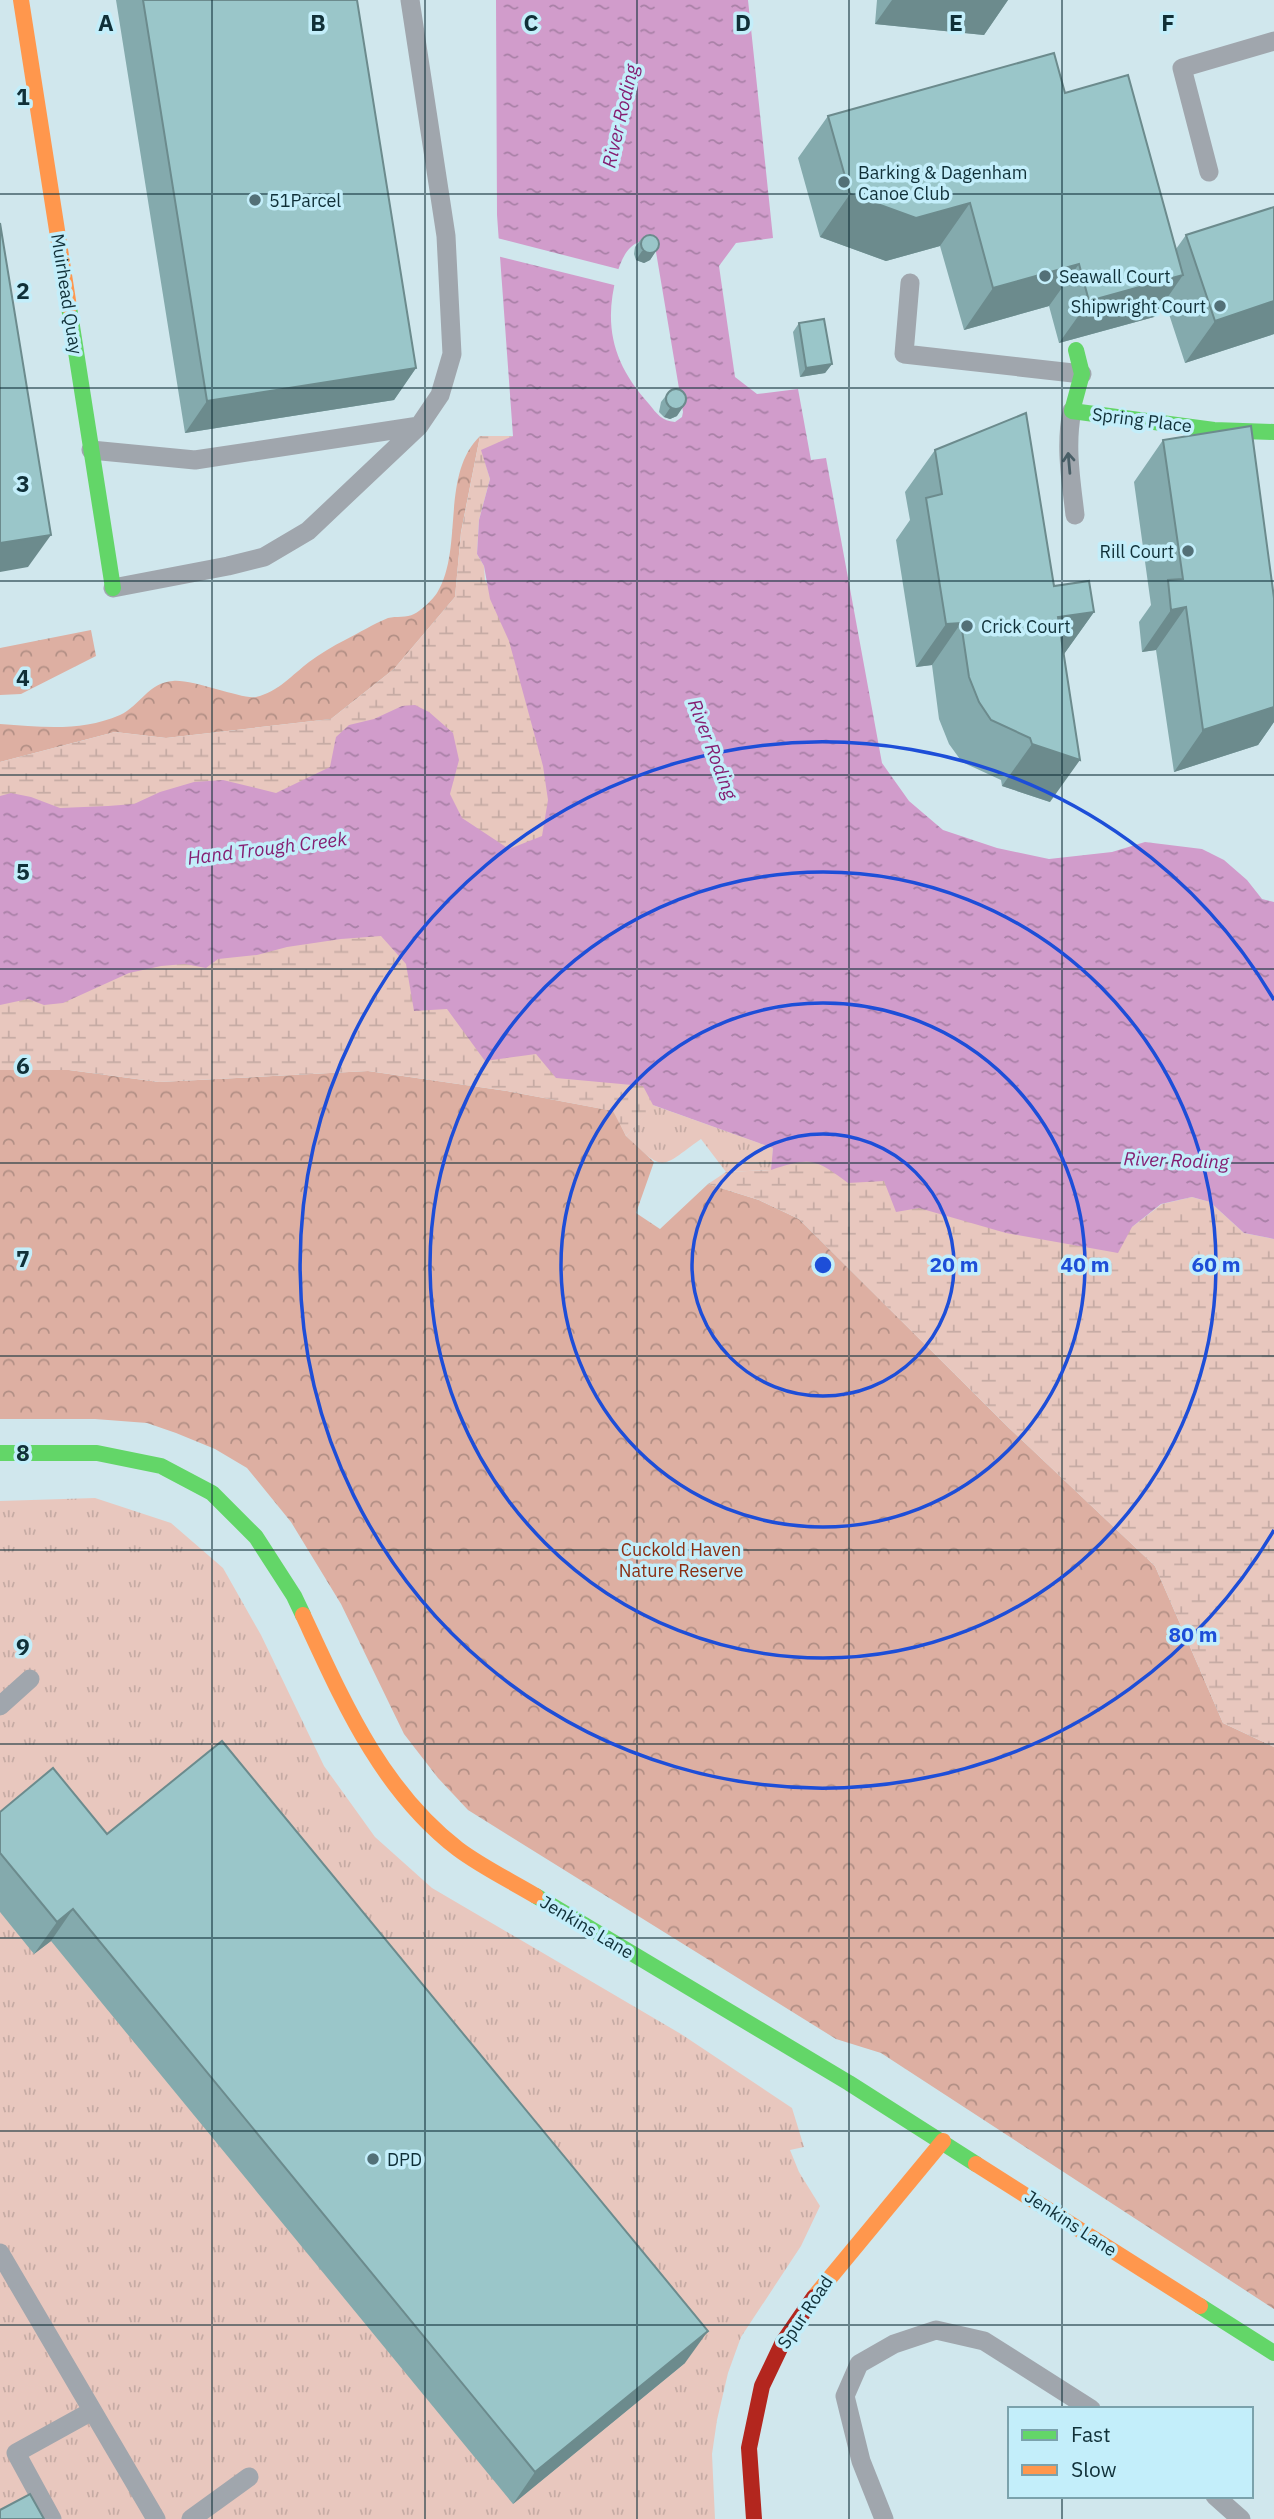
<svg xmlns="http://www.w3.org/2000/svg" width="1274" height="2519" viewBox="0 0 1274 2519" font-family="'IBM Plex Sans',sans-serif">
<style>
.grass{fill:url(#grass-tufts)}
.forest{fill:url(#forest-crowns)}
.wetland{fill:url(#wetland-marsh)}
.water{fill:url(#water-ripples);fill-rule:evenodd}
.pier{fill:#d0e7ed}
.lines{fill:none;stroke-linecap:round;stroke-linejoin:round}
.lane{stroke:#a0a6ad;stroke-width:19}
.fast{stroke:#63d668;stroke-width:16}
.slow{stroke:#ff974d;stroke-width:16}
.jam{stroke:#b3261e;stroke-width:16}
.wall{fill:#84aaad}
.shaded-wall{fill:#6c8b8d}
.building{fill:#9ac6c9;stroke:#6c8b8d;stroke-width:2}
.oneway{stroke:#4a5f67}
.grid{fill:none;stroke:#103038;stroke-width:2;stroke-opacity:0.55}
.ring{fill:none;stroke:#1d4ed8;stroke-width:3.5}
.poi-dot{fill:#537077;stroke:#c3eefa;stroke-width:2.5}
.labels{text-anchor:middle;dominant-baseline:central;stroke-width:7;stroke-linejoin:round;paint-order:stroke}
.poi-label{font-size:18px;fill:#103038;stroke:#c3eefa;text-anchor:start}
.street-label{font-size:18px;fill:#103038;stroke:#c3eefa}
.park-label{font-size:18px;fill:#8a2e12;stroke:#c3eefa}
.water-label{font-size:19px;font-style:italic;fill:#851f72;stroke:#c3eefa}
.grid-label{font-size:23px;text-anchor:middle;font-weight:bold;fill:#103038;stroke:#c3eefa;stroke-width:7;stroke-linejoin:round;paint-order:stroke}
.centre{fill:#1d4ed8;stroke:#c3eefa;stroke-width:3.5}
.ring-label{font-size:21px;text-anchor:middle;font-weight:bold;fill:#1d4ed8;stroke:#c3eefa;stroke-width:7;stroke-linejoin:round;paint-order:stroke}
</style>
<defs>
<pattern id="grass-tufts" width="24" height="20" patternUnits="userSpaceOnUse" patternTransform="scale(1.75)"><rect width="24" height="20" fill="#e8c7be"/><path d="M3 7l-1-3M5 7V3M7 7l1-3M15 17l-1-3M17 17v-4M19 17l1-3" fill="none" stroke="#c6aba4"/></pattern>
<pattern id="forest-crowns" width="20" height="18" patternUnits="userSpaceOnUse" patternTransform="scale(1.75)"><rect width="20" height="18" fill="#ddafa2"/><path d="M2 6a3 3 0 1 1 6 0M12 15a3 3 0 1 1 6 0" fill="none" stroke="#b28f85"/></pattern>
<pattern id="wetland-marsh" width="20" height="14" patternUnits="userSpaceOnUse" patternTransform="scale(1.75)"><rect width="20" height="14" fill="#e8c7be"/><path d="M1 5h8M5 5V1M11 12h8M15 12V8" fill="none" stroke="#c6aba4"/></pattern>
<pattern id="water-ripples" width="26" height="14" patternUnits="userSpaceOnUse" patternTransform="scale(1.75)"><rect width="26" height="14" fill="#d19ccb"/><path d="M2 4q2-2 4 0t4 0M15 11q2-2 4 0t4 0" fill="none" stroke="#a880a6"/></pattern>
</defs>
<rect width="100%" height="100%" fill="#d0e7ed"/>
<!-- grass -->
<path class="grass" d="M653,1105L773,1148L771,1170L726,1172L701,1139C659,1169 665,1173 626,1136Z
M95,1498L171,1523L223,1568L261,1635L324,1766L375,1837L432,1888L681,2034L792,2108L804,2147L790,2150L799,2172L820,2206L801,2246L741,2337L728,2373L717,2420L712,2454L715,2519H0V1501Z"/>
<!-- forest -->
<path class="forest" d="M480,436L461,532L455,597L394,669L331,719L166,738L115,732L0,762V724C42,727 81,732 120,715C140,706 149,682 173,681C193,679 243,700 256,697C278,692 292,675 309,662C320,654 333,646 345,640C359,633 373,624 388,618C396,616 407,618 414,614C421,611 433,599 437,593C464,549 440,475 480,436Z
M91,630L96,656L21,694L0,695V648Z
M0,1070H69L159,1082L368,1071L507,1091L614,1111L626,1136L654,1162L636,1213L660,1229L708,1184L759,1200L799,1219L1009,1428L1155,1566L1223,1723L1274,1747V2309L881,2053L836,2039L468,1810L438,1778L404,1734L341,1604L291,1522L247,1468L215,1449L176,1433L147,1423L95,1419H0Z"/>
<!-- wetland -->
<path class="wetland" d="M480,436H513L482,451L490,479L479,520L477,554L484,566L485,581L1132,1227L1162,1204L1192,1197L1210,1202L1244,1233L1274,1239V1747L1223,1723L1155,1566L1009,1428L799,1219L759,1200L708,1184L726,1172L771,1170L773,1148L654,1105L626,1136L613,1111L507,1091L368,1071L159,1082L69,1070H0V762L115,732L166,738L331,719L394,669L455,597L461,533Z"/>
<!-- water -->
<path class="water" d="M496,0H748L773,238L736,243L719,266L735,377L757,394L798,389L811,460L826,458L882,763L909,801L943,830L997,848L1049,859L1112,852L1145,842L1202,849L1224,860L1247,880L1262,899L1274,902V1239L1244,1233L1210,1202L1192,1197L1161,1204L1132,1227L1118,1253L1006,1233L919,1208L896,1212L884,1181L848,1183C815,1158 810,1157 771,1170L773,1148L653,1105L643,1086L556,1078L536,1054L485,1061L447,1009L414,1011L406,964L381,936L341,939L287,947L257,955L218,959L206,968L185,964L161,966L129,973L63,1003L44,1005L28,999L0,1005V796L11,793L31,797L60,808L108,806L134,804L160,792L194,782L223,780L276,793L330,767L336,737L349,725L374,719L402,706L415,705L429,712L453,733L459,760L450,794L462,818L509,849L542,836L548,800L543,766L509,641L490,599L484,566L477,554L479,520L490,479L481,450L513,436L497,215ZM642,241L655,246L683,412L682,417L675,422C662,421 657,414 649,404C613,364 603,326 617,274C621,260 627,245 642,241Z"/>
<!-- pier -->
<path class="pier" d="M497,238L622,270L618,286L497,256Z"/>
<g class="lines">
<!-- lane -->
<path class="lane" d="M1209,172L1182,68L1274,41
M910,283L904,354L1082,374
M1072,411C1065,446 1071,480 1075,515
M91,450L195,460L419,426
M113,588L228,566L264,557L308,531L419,426L440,395L452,354L446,236L410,0
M0,1706L30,1679
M0,2253L156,2519
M1215,2496L1241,2519
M52,2519L16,2453L92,2411
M191,2519L249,2477
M884,2519L861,2461L845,2396L859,2364L894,2344L936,2330L984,2341L1091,2409"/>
<!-- fast -->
<path class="fast" d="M69,307L113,588
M1076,350L1082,374L1072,411L1214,430L1274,432
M0,1453H97L161,1466L212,1493L256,1537L294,1596L303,1615
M536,1896L849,2083L976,2164
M1200,2306L1274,2353"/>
<!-- slow -->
<path class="slow" d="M21,0L69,307
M303,1615C343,1701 381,1790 458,1849C482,1867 511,1881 536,1896
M976,2164L1200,2306
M814,2297L943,2141"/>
<!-- jam -->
<path class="jam" d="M754,2519L749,2448L762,2386L783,2342L814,2297"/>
</g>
<!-- wall -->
<path class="wall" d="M116,0H357L416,368L394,400L185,433Z
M877,0H1008L984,35L875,24Z
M1065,93L1176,249L1186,235L1274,207V334L1185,363L1165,302L1154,317L1059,343L1049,306L964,330L940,246L886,261L820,237L798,158L828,116Z
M642,238L656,251L650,260L644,263L636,260L634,254L635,247Z
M799,323L832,364L825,373L800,377L793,332Z
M668,393L677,416L670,419L664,417L659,412L661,402Z
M1163,440L1274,598V722L1258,745L1174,772L1156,650L1142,652L1139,622L1151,605L1134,482Z
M935,450L1054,586L1094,612L1064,654L1050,802L1002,786L1001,780L962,762L949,744L939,719L932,665L916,667L896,540L910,520L905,492Z
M0,1812L107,1834L685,2363L513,2504L51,1941L34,1954L0,1912Z"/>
<!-- shaded-wall -->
<path class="shaded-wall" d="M892,0H1008L984,35L875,24Z
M850,194L970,203L940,246L886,261L820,237Z
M642,251H656L650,260L644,263L636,260Z
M1079,264L1049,306L964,330L993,288Z
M1183,275L1154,317L1059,343L1089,301Z
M1274,301V334L1185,363L1215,321Z
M832,364L825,373L800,377L806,368Z
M416,368L394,400L185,433L207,401Z
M683,407L677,416L670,419L664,417L670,408Z
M51,535L28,567L0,572V543Z
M1186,607L1156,650L1142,652L1171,610Z
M1094,612L1064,654L1029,660L1058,617Z
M961,623L932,665L916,667L946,624Z
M1274,707V722L1258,745L1174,772L1203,730Z
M1032,744L1080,760L1050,802L1002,786Z
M73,1909L51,1941L34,1954L57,1922Z
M708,2331L685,2363L513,2504L535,2472Z"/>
<!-- building -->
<path class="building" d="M143,0H357L416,368L207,401Z
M1054,53L1065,93L1128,75L1183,275L1089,301L1079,264L993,288L970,203L916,218L850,194L828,116Z
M1274,207V301L1215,321L1186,235Z
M0,223L51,535L0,543Z
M641 244a9 9 0 1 1 18 0a9 9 0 1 1-18 0Z
M824,319L832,364L806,368L799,323Z
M666 399a10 10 0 1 1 20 0a10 10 0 1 1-20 0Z
M1026,413L1054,586L1089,581L1094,612L1058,617L1080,760L1032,744L1030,738L991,720L979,702L969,677L961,623L946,624L926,498L942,494L935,450Z
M1251,426L1274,598V707L1203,730L1186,607L1171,610L1168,580L1183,579L1163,440Z
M222,1741L708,2331L535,2472L73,1909L57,1922L0,1853V1812L53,1768L107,1834Z
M30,2494L44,2519H0V2510Z"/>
<!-- one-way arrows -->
<defs><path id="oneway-shaft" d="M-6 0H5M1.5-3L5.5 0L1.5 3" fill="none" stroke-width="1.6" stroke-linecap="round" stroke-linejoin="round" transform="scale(1.75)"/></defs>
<use class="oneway" href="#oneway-shaft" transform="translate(1069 463) rotate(-95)"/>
<!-- grid -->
<path class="grid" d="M212,0V2519M425,0V2519M637,0V2519M849,0V2519M1062,0V2409M0,194H1274M0,388H1274M0,581H1274M0,775H1274M0,969H1274M0,1163H1274M0,1356H1274M0,1550H1274M0,1744H1274M0,1938H1274M0,2131H1274M0,2325H1274M1062,2496V2519"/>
<!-- distance rings -->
<g class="ring">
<circle cx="823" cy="1265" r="131"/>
<circle cx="823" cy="1265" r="262"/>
<circle cx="823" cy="1265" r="393"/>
<path d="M1274 1530A523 523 0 1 1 1274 1000"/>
</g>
<!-- markers -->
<g class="poi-dot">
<circle cx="844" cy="182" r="7"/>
<circle cx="255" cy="200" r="7"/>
<circle cx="1045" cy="276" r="7"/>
<circle cx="1220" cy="306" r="7"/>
<circle cx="1188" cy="551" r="7"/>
<circle cx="967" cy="626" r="7"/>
<circle cx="373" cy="2159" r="7"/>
</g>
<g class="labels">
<!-- poi labels -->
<g class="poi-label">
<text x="858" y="172">Barking &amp; Dagenham<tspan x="858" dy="21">Canoe Club</tspan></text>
<text x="269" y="200">51Parcel</text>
<text x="1059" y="276">Seawall Court</text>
<text x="1206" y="306" text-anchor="end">Shipwright Court</text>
<text x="1174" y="551" text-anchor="end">Rill Court</text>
<text x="981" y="626">Crick Court</text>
<text x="387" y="2159">DPD</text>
</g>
<!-- street labels -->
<g class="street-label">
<text transform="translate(67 294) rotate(81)">Muirhead Quay</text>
<text transform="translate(1142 420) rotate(7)">Spring Place</text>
<text transform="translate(587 1927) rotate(31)">Jenkins Lane</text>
<text transform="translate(1071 2223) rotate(33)">Jenkins Lane</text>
<text transform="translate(805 2312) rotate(-56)">Spur Road</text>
</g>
<!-- park labels -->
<g class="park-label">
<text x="681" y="1549">Cuckold Haven<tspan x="681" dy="21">Nature Reserve</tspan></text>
</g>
<!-- water labels -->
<g class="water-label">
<text transform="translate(620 116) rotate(-77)">River Roding</text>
<text transform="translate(713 749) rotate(69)">River Roding</text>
<text transform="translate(267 848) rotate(-7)">Hand Trough Creek</text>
<text transform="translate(1176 1160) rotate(2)">River Roding</text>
</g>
</g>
<g class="grid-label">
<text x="106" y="31">A</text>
<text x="318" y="31">B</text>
<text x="531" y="31">C</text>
<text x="743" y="31">D</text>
<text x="956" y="31">E</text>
<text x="1168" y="31">F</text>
<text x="23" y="105">1</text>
<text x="23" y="299">2</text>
<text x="23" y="492">3</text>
<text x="23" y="686">4</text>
<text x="23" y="880">5</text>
<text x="23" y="1074">6</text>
<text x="23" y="1267">7</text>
<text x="23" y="1461">8</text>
<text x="23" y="1655">9</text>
</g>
<circle cx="823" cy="1265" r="10" class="centre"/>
<g class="ring-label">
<text x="954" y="1272">20 m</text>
<text x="1085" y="1272">40 m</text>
<text x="1216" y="1272">60 m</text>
<text x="1193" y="1642">80 m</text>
</g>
<!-- legend -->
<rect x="1008" y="2407" width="245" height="91" fill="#c3eefa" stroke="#7ba2ac" stroke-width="2"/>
<rect x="1022" y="2430" width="35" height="10" fill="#63d668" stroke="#7ba2ac" stroke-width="2"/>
<text x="1071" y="2442" font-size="21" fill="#103038">Fast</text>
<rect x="1022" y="2465" width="35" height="10" fill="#ff974d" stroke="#7ba2ac" stroke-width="2"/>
<text x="1071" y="2477" font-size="21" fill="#103038">Slow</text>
</svg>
